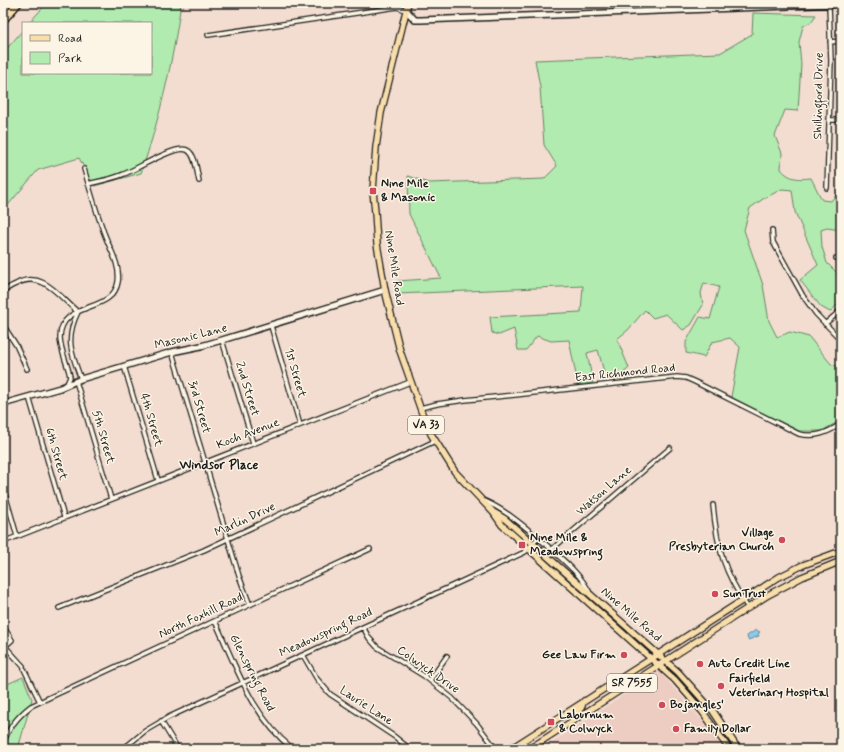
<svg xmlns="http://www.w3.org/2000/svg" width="844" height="752" viewBox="0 0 844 752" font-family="Mynerve,sans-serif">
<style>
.built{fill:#edccc2}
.green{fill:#b1ebaf;stroke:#668466}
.water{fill:#8acceb;stroke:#5e8698}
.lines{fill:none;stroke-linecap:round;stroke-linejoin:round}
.street-casing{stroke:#1c1c1c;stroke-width:6}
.secondary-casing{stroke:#1c1c1c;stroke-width:8}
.primary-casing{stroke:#1c1c1c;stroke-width:8}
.highway-casing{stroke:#1c1c1c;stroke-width:10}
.street{stroke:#fcf5e5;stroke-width:3.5}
.secondary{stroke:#fcf5e5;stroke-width:5}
.primary{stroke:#f9deab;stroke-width:5.5}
.highway{stroke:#f9deab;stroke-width:7}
.poi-dot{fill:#d1495b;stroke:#fcf5e5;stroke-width:1.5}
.labels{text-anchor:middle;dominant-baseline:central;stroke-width:3;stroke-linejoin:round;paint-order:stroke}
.shield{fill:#fcf5e5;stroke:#5f5d58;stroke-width:1}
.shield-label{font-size:11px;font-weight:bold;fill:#1c1c1c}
.street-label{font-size:12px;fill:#1c1c1c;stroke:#fcf5e5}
.poi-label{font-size:12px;font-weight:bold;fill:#1c1c1c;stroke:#fcf5e5;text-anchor:start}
.neighbourhood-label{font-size:13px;font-weight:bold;fill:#1c1c1c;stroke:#fcf5e5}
</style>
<rect width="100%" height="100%" fill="#f3ddd0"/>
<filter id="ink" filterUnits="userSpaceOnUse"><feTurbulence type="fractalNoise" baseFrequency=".025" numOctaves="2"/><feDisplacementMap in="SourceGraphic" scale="8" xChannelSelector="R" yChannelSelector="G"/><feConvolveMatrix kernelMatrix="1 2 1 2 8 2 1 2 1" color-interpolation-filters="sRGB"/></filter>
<g filter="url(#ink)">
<!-- built -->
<path class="built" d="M675,3H745L675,6Z
M659,671L714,734L722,749H543Z"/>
<!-- green -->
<path class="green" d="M47,3H181C173,61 160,118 141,173L94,186L79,158L38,170L3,211V53L23,30V73H151V23H29Z
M753,13L816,15L811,22L803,26L799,42L801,64L798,111L785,110L775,136L782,153L781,169C790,180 799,179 811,178L822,200L831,201L837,194L841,195V230L827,228L821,230L822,247L827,263L838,274L841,283V301L830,312L821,307L800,280L818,265L795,212L792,190L782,189L763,199L750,208L744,230L763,285L769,321L777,337L790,332L809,337L831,364L841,367V420L822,431H799L731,397L740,347L730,338L712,342L704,357L686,353V342L700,317L710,319L719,287L704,283L701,293L703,305L691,325L683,330L666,314L653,318L645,310L628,330L617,339L629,368L618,378L604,372L598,350L587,353L593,383L578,385L569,340L551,341L537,336L526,350H518L514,329L499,335L492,333L490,317L581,312L583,286L397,294V281L441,278L409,214L408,176L429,183L544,179L557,166L544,145L540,87L535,60L720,53L752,34Z
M23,677L32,699L18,749H3V686Z"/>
<!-- water -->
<path class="water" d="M756,630L760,632L758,634L759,636L748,640L747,636Z"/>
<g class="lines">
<defs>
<path id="street" d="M208,35L397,7L406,10
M830,42L841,41
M829,120H841
M88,184C100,181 113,179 124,174C137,169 175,145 187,150C196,154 197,173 199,181
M827,188L831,61L829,5
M772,230L773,242L803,296L816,314L841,340
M836,258H841
M3,293C6,289 11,286 16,284C43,269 60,298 78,312
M78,312C65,338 71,353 81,379
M825,324L841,310
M3,325L16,345L27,369
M271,326L300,425
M222,340L253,443
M172,352L239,576L250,605
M124,366L158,480
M76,381L111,499
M67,384L70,377L69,372C66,361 60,348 60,337C61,300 113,314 118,282C121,263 107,245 102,227C95,208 90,189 84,169
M29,397L64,517
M420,408L437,404L465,400L515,395L677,377L686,378L695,382L799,434C815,438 827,433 841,424
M3,487L17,536
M485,501C509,512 529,530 550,548C564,561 580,574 589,591
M713,505C717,548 724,572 748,608
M3,542L410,382
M551,550L670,448
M59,608L204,550L435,441
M215,621C236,666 252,717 293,749
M3,626L12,640L3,648
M363,627L369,638L377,647L424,676L452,698L477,724L496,749
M3,644L23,666
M303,655L317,679L330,694L395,737L410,749
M24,669L40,702
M430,680L447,656
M161,721L178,749
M3,744C8,728 18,716 31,706L370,549
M123,749L145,731L169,717L525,552L538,538"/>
<path id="secondary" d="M406,10L415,20H421L841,4
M3,404L60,388L81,379L172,352L201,346L222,340L385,290"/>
<path id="primary" d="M408,3L381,113L376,147L373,191L375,212L377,244L385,290L400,351L423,416L431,434L455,472L493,512L502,525L675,680L702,711L729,749
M495,513L505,519L678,672L713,711L738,749
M573,721C571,712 576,713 581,708C582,707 583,702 584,701
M510,749L779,577L803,565L841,551
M529,749L768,595L802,577L841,561"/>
<path id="highway" d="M3,20L18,3"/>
</defs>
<!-- street casing -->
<use href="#street" class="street-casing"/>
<!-- secondary casing -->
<use href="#secondary" class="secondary-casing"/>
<!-- primary casing -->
<use href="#primary" class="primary-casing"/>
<!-- highway casing -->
<use href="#highway" class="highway-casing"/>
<!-- street -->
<use href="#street" class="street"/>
<!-- secondary -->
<use href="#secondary" class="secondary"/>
<!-- primary -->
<use href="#primary" class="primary"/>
<!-- highway -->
<use href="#highway" class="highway"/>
</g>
</g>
<!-- markers -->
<g class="poi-dot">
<rect x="369" y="187" width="8" height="8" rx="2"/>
<circle cx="782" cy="540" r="4"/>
<rect x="518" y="541" width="8" height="8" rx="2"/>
<circle cx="715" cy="594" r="4"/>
<circle cx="624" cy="655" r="4"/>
<circle cx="700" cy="664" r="4"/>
<circle cx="721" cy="686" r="4"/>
<circle cx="662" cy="705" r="4"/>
<rect x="547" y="718" width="8" height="8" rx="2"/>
<circle cx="676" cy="729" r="4"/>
</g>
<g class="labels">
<!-- shield labels -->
<g class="shield">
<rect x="408" y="416" width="36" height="18" rx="3"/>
<rect x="607" y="674" width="50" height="18" rx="3"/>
</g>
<g class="shield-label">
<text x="426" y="425">VA 33</text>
<text x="632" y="683">SR 7555</text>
</g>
<!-- street labels -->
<g class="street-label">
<text transform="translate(819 96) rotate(-89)">Shillingford Drive</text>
<text transform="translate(394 268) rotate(81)">Nine Mile Road</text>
<text transform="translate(191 337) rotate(-14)">Masonic Lane</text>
<text transform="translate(295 373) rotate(74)">1st Street</text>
<text transform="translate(625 373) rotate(-6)">East Richmond Road</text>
<text transform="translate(247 389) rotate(73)">2nd Street</text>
<text transform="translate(199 407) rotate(74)">3rd Street</text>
<text transform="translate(151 420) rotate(74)">4th Street</text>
<text transform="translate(248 434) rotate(-21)">Koch Avenue</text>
<text transform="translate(103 437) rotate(74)">5th Street</text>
<text transform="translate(56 454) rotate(74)">6th Street</text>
<text transform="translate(604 491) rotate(-41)">Watson Lane</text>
<text transform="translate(245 520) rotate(-25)">Marlin Drive</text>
<text transform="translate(631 615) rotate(41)">Nine Mile Road</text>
<text transform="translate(201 616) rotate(-25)">North Foxhill Road</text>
<text transform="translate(326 633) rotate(-25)">Meadowspring Road</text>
<text transform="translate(428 670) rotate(35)">Colwyck Drive</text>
<text transform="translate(252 673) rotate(63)">Glenspring Road</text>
<text transform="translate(366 706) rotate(33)">Laurie Lane</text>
</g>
<!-- poi labels -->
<g class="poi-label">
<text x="381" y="184">Nine Mile<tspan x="381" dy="14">&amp; Masonic</tspan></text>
<text x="774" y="533" text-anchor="end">Village<tspan x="774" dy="14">Presbyterian Church</tspan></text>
<text x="530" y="538">Nine Mile &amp;<tspan x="530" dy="14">Meadowspring</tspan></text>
<text x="723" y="594">SunTrust</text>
<text x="616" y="655" text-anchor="end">Gee Law Firm</text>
<text x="708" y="664">Auto Credit Line</text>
<text x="729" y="679">Fairfield<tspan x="729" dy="14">Veterinary Hospital</tspan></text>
<text x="670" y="705">Bojangles'</text>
<text x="559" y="715">Laburnum<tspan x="559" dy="14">&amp; Colwyck</tspan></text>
<text x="684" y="729">Family Dollar</text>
</g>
<!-- neighbourhood labels -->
<g class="neighbourhood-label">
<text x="219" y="465">Windsor Place</text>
</g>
</g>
<!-- margin -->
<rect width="844" height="752" fill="none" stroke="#fcf5e5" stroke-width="16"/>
<rect x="8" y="8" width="828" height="736" fill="none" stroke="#1c1c1c" stroke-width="1.5" filter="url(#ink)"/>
<!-- legend -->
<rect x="22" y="22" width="130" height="52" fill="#fcf5e5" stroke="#a29e95"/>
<rect x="30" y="35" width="20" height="6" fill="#f9deab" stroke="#a29e95"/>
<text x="58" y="42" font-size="12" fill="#1c1c1c">Road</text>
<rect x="30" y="52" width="20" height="12" fill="#b1ebaf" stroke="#a29e95"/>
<text x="58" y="62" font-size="12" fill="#1c1c1c">Park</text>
</svg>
